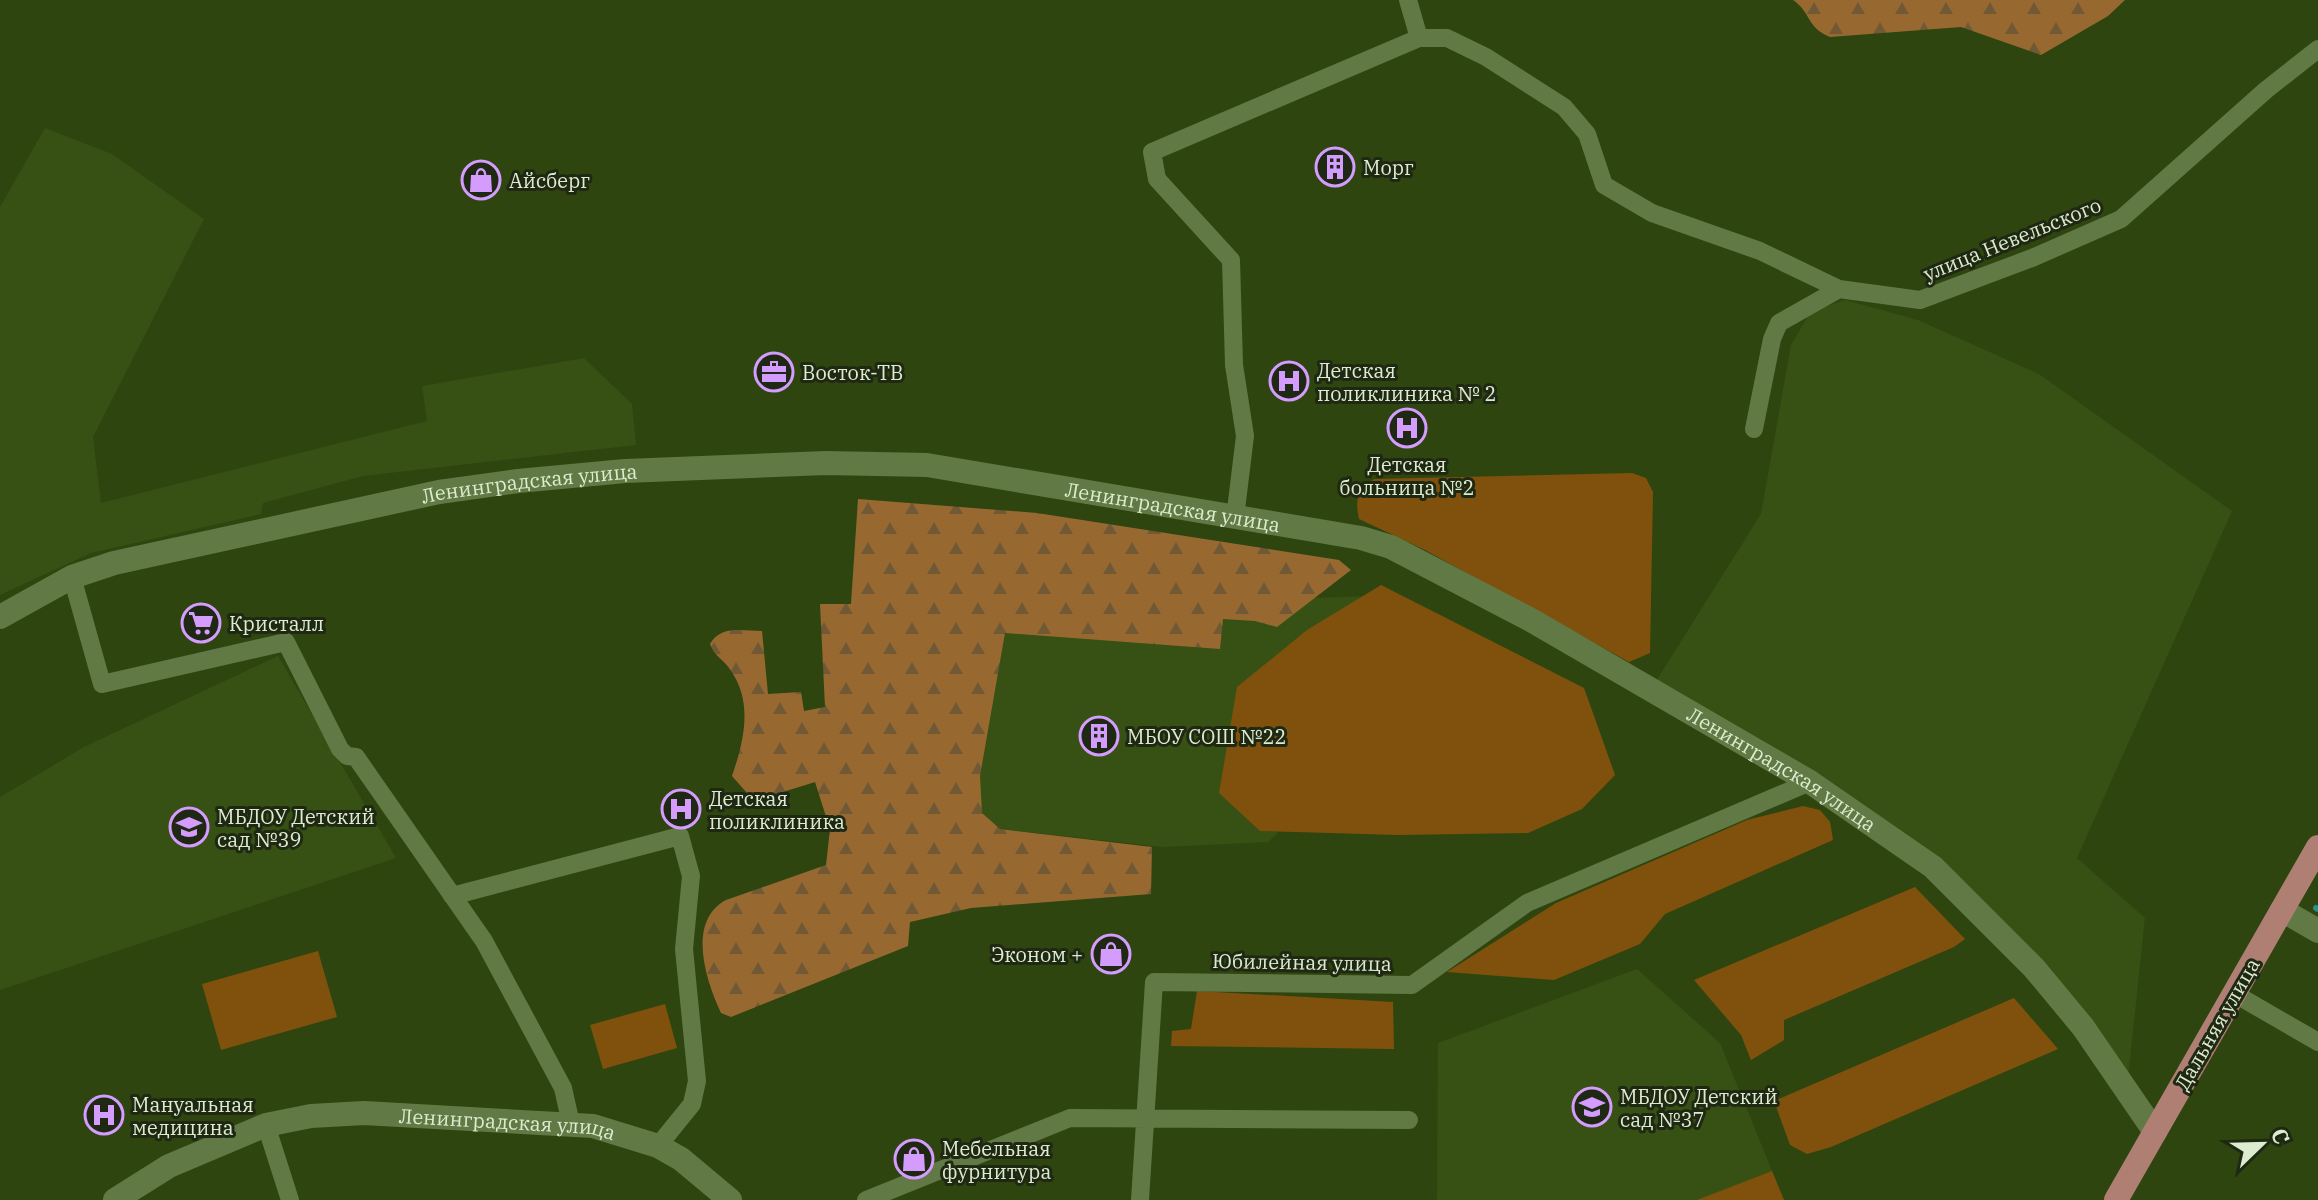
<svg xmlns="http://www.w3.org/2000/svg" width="2318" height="1200" viewBox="0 0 2318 1200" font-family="'IBM Plex Serif',serif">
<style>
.built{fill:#375013}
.green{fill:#80510c}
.forest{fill:url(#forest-firs)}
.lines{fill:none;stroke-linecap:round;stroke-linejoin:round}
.stream{stroke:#25918b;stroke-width:6}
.street{stroke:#617944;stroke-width:18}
.secondary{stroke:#617944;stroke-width:24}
.primary{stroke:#af7f74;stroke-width:24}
.labels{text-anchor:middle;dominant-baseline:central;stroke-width:6;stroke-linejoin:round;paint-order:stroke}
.poi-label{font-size:20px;fill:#ddebcf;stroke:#1e2812;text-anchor:start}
.street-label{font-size:20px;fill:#ddebcf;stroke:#1e2812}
</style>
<defs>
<pattern id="forest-firs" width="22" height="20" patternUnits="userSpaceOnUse" patternTransform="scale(2)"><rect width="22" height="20" fill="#976930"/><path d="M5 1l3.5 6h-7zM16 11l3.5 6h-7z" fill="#715936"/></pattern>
</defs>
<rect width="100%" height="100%" fill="#2f4510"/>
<!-- built -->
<path class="built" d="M45,128L112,154L204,219L93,437L101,503L427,421L422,386L584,358L632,404L636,445L363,476L263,503L261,514L91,553L0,595V207Z
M1845,300L1918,320L2039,374L2232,511L2077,858L2145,918L2127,1087L1933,867L1651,689L1761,514L1791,345L1811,311Z
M1382,596L1584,688L1615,775L1514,819L1287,824L1268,842L1163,847L1000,829L940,808L962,607Z
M278,656L396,858L0,990V797L84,747Z
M1637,969L1720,1043L1784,1200H1437L1438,1043Z"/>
<!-- green -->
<path class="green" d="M1632,473L1646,478L1653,492L1650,653L1629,662L1425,550L1359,519C1355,500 1357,490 1374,479Z
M1381,585L1584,688L1615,775L1582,809L1528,833L1398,835L1260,831L1219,793L1237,687L1307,630Z
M1803,806L1820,810L1830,822L1833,840L1665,914L1640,944L1554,980L1447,972L1556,903L1747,820Z
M1915,887L1965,939L1954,947L1784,1020V1040L1751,1060L1741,1035L1694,980Z
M318,951L337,1017L221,1050L202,984Z
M1197,991L1393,1002L1394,1049L1171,1046L1172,1031L1191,1029Z
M2014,998L2058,1049L1831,1147L1807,1154L1790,1145L1774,1101Z
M665,1004L677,1048L603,1069L590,1025Z
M1772,1171L1784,1200H1697Z"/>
<!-- forest -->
<path class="forest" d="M1793,0H2125L2108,16L2041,55L1961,27L1830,37C1806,27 1811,12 1793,0Z
M858,499L1037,513L1339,560L1351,570L1277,627L1255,621L1223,619L1220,649L1005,633L980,776L982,813L1000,829L1152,847L1151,894L971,908L910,922L908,946L731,1017L721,1013C705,979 687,921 726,900L826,865L830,829L815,782L754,801L732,776C744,741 754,701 729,668C722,658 714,656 710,644C721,625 742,631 762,631L768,694L801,692L804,711L825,707L820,604H851Z"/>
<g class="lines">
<!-- stream -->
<path class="stream" d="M2316,908L2318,909"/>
<!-- street -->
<path class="street" d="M1408,0L1419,38
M1754,429L1772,339L1779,323L1839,289L1920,300L2032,258L2121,219L2266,90L2318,49
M1235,518L1245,436L1234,365L1231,260L1157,179L1152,152L1419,38H1447L1486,57L1564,107L1587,134L1604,185L1652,213L1760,251L1839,289
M72,577L102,684L286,642L340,749L347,756L356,757L484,941L563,1088L571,1124
M452,896L680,836L691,876L684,949L697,1081L692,1104L658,1146
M2235,994L2318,1042
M266,1125L290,1200
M866,1200L1070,1118L1409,1120
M1140,1200L1154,982L1412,985L1527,903L1810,782"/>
<!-- secondary -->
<g class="secondary">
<path id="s1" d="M0,617L72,577L114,563L439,492L518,481L625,471L826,463L927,465L1361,538L1391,547L1531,620L1810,782L1933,867L2034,968L2083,1027L2155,1132"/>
<path d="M2282,910L2318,931"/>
<path id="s2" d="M115,1200L169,1166L266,1125L311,1116L364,1113L593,1126L658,1146L681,1159L730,1200"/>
</g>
<!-- primary -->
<path class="primary" d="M2116,1200L2318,847"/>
</g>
<!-- icons -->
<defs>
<symbol id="building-ring" viewBox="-11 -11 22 22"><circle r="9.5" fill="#1e2812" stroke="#d39cfd" stroke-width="1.5"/><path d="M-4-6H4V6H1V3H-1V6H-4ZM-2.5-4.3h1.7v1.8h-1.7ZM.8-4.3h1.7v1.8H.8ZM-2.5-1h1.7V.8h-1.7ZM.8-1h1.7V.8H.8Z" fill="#d39cfd"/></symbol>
<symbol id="shop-ring" viewBox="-11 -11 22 22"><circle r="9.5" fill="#1e2812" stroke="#d39cfd" stroke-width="1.5"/><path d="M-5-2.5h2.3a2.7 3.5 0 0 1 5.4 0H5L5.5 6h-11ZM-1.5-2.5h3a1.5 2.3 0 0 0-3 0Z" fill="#d39cfd"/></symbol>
<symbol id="office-ring" viewBox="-11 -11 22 22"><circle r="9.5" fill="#1e2812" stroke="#d39cfd" stroke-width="1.5"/><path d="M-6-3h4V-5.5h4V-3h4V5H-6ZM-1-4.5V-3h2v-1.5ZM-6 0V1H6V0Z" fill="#d39cfd"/></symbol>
<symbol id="hospital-ring" viewBox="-11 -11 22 22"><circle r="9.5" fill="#1e2812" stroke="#d39cfd" stroke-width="1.5"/><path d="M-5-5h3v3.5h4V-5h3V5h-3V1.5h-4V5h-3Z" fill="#d39cfd"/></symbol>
<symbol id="supermarket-ring" viewBox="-11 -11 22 22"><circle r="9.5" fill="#1e2812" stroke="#d39cfd" stroke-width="1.5"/><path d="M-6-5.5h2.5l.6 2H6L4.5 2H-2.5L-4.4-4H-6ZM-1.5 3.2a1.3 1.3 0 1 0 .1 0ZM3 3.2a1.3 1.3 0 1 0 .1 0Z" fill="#d39cfd"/></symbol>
<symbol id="school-ring" viewBox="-11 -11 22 22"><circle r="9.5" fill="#1e2812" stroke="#d39cfd" stroke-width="1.5"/><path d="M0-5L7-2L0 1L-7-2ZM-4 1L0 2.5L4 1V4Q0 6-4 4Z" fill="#d39cfd"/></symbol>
</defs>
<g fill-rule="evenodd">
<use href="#building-ring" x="1313" y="145" width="44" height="44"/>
<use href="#shop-ring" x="459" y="158" width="44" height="44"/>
<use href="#office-ring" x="752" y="350" width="44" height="44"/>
<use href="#hospital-ring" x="1267" y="359" width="44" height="44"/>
<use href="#hospital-ring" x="1385" y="406" width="44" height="44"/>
<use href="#supermarket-ring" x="179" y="601" width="44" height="44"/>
<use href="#building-ring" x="1077" y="714" width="44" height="44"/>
<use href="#hospital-ring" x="659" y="787" width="44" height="44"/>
<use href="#school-ring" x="167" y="805" width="44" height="44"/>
<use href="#shop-ring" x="1089" y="932" width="44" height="44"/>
<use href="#school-ring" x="1570" y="1085" width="44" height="44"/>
<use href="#hospital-ring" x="82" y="1093" width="44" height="44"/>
<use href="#shop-ring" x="892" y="1137" width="44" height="44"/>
</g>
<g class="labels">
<!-- poi labels -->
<g class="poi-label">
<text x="1363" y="167">Морг</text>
<text x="509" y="180">Айсберг</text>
<text x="1317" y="370">Детская<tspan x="1317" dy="23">поликлиника № 2</tspan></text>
<text x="802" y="372">Восток-ТВ</text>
<text x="1407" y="464" text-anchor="middle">Детская<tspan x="1407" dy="23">больница №2</tspan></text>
<text x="229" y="623">Кристалл</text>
<text x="1127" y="736">МБОУ СОШ №22</text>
<text x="709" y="798">Детская<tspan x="709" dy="23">поликлиника</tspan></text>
<text x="217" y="816">МБДОУ Детский<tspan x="217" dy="23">сад №39</tspan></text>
<text x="1083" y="954" text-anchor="end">Эконом +</text>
<text x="1620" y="1096">МБДОУ Детский<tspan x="1620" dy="23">сад №37</tspan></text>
<text x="132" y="1104">Мануальная<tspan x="132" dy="23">медицина</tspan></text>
<text x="942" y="1148">Мебельная<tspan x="942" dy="23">фурнитура</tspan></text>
</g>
<!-- street labels -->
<g class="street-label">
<text transform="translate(2012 239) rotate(-22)">улица Невельского</text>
<text stroke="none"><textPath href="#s1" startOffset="550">Ленинградская улица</textPath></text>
<text stroke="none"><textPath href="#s1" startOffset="1198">Ленинградская улица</textPath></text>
<text stroke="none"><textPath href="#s1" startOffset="1870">Ленинградская улица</textPath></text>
<text transform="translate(1302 962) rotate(1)">Юбилейная улица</text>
<text transform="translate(2217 1024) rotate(-60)">Дальняя улица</text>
<text stroke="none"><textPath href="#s2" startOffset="412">Ленинградская улица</textPath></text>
</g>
</g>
<!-- north arrow -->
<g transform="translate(2262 1144) rotate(67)" stroke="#1e2812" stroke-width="6" paint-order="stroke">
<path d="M0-6L14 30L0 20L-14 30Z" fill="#ddebcf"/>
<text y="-12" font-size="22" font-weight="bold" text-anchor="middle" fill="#ddebcf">С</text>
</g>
</svg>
